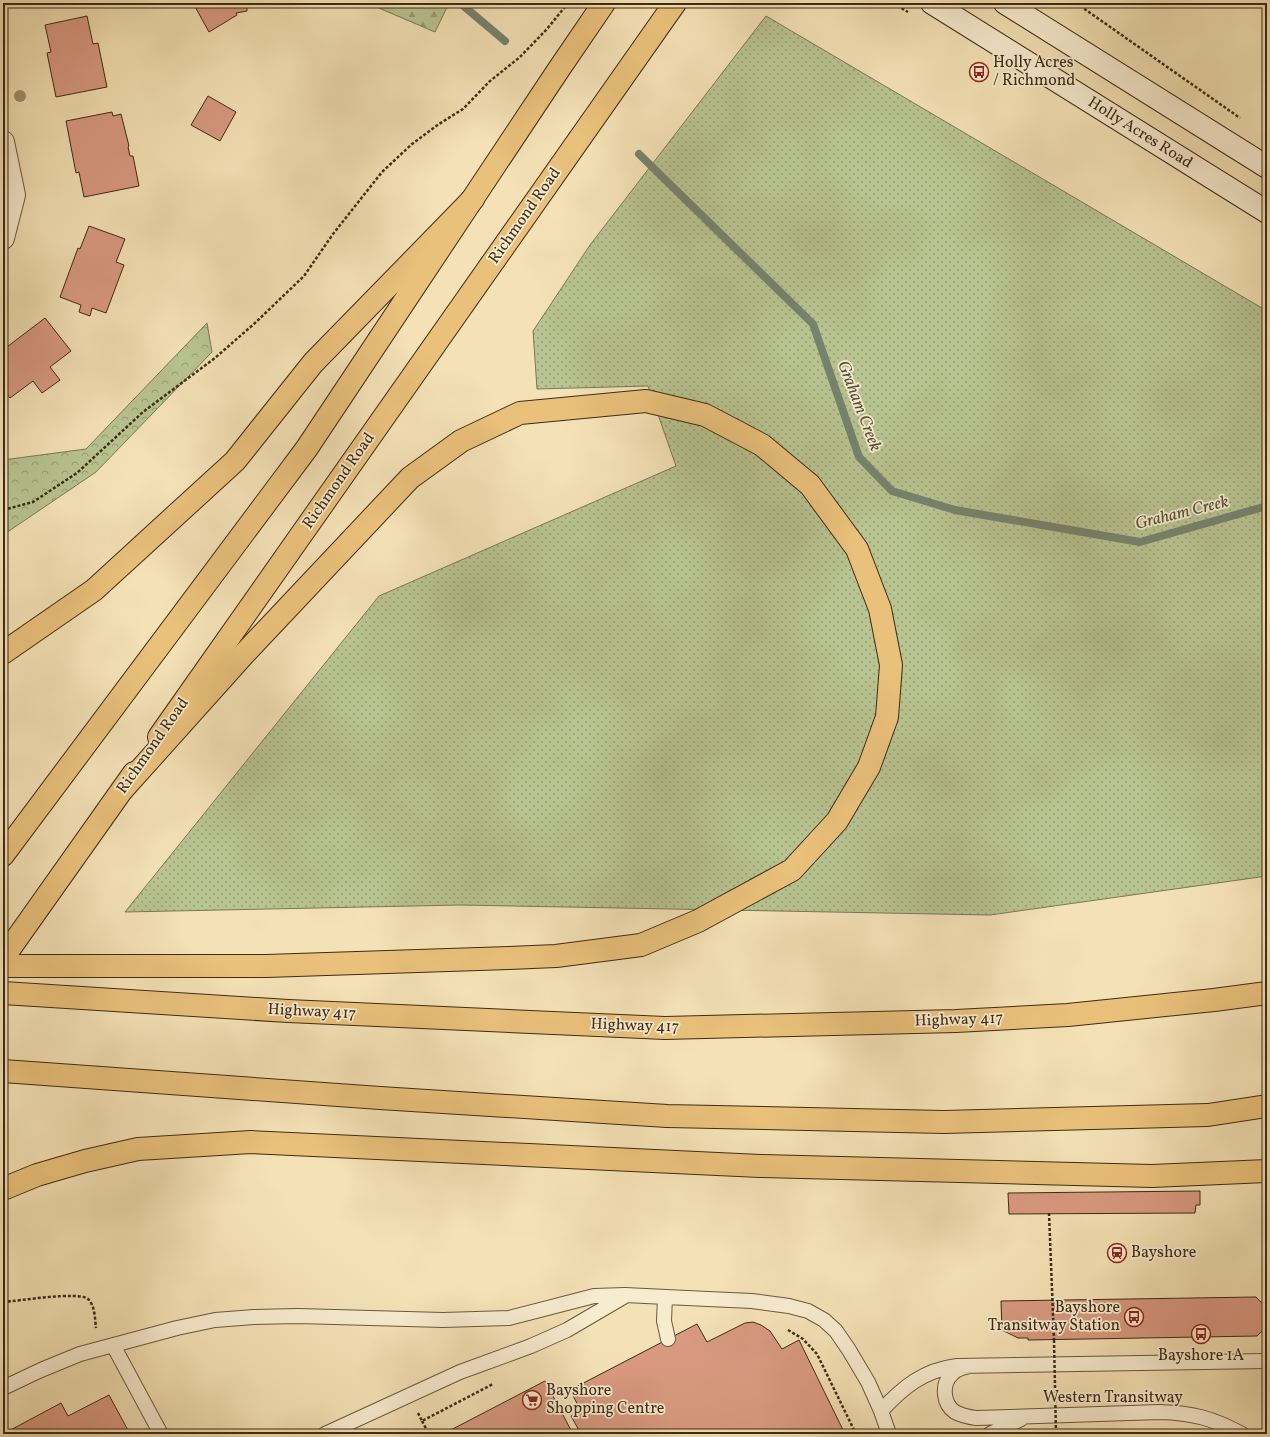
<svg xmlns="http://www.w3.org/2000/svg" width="1270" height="1437" viewBox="0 0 1270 1437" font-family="Vollkorn,serif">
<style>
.grass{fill:url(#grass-dots);stroke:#7b7852}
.forest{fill:url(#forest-firs);stroke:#7b7852}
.park{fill:url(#park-crowns);stroke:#7b7852}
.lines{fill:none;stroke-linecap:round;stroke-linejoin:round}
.stream{stroke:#76836e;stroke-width:8}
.building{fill:#d99a81;stroke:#3e2b14}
.lane-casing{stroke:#6c593c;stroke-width:16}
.street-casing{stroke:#6c593c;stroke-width:24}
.secondary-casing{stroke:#3e2b14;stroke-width:24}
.primary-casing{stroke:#3e2b14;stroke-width:24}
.highway-casing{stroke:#3e2b14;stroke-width:24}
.path{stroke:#3e2b14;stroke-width:2.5;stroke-dasharray:3 2;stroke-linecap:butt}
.lane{stroke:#f8ecd0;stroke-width:14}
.street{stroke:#f8ecd0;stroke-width:22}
.secondary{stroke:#f8ecd0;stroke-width:22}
.primary{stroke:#eac17b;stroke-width:22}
.highway{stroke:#eac17b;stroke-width:22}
.path-bridge{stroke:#3e2b14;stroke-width:2.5;stroke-dasharray:3 2;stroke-linecap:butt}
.tree{fill:#a0926e}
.labels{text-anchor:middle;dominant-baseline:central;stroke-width:3.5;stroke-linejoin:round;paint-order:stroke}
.poi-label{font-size:16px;fill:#3e2b14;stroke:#f8ecd0;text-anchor:start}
.street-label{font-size:16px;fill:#3e2b14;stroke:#f8ecd0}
.water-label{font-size:17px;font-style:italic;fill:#56503a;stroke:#f8ecd0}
</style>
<defs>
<pattern id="grass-dots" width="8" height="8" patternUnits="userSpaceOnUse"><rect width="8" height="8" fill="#b8c491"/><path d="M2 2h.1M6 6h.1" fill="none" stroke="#979f75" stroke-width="1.8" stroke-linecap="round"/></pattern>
<pattern id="forest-firs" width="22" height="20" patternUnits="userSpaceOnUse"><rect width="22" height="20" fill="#b8c491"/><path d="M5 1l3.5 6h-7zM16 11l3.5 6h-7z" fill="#979f75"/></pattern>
<pattern id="park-crowns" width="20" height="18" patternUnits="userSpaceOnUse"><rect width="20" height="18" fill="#b8c491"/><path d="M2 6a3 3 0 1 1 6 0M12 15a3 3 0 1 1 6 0" fill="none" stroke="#979f75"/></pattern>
</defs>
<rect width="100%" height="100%" fill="#f4e2b6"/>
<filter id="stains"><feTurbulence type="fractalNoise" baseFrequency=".005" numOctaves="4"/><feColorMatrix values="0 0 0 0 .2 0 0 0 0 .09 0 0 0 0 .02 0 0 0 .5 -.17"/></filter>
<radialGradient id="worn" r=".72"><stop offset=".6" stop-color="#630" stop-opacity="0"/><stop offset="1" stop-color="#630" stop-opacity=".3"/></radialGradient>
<!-- grass -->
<path class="grass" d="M766,16L1267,311V876L990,915L460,905L125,912L379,596L676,466L648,386L537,389L533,331L590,245Z"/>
<!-- forest -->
<path class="forest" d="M367,3H449L435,32Z"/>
<!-- park -->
<path class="park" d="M207,323L212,352L96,472L3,535V460L86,449Z"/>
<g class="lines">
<!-- stream -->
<path class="stream" d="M460,3L505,41
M639,154L813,324L859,457L892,491L955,510L1140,542L1267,506"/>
</g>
<!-- building -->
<path class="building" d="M193,3H269L247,7V11L236,13L237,15L209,32Z
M87,16L93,44L98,43L107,87L56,97L47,53L51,52L45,25Z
M208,96L236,112L220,141L191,125Z
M112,112L113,116L121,114L129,146L128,147L130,156H133L139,186L84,197L79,172L76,173L66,121Z
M89,226L125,239L116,262L124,265L106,313L92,308L90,316L79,312L81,305L60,297L78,248L80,249Z
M45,318L71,351L50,367L60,380L42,393L33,381L10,398L3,389V356L7,353L3,350Z
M1200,1191V1205H1196L1195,1213L1009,1214L1008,1193Z
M1256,1297L1267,1308V1326L1257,1336L1028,1340V1338H1018L1002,1330L1001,1301Z
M753,1322L761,1325L770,1331L782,1349L799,1340L845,1434H581L571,1416L581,1411L570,1390L697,1324L707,1342L745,1323Z
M545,1381L573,1434H443Z
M109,1395L130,1434H3L61,1403L68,1416Z"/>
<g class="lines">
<defs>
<path id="lane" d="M665,1297L664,1321L668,1339
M113,1345L161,1434
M966,1367C961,1368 956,1370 952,1374C941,1384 943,1404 955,1412C962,1416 969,1417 976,1418L1160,1412C1193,1413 1212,1418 1242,1434
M3,1388L41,1370L80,1354L177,1328L215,1320L254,1317L298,1316L443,1320L509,1318L594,1296L625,1295L708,1299L752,1301L789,1306L808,1311L824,1320L836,1331L849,1350L868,1382L881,1411L889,1434
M881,1411C903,1387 924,1370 957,1366L1267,1361
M325,1434L460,1372L531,1346L567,1330L625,1296
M990,1434L1021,1419"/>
<path id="street" d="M3,142L14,195L3,238"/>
<path id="secondary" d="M932,3L1267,212
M1005,3L1267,167"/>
<path id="primary" d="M159,737L675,3
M3,855L307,448L559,69L604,3
M3,958L134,773"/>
<path id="highway" d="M3,653L94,590L235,461L313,363L473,199
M3,966H266L509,958L556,956L641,945L698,921L792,870L837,821L869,767L887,717L891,665L880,609L857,549L810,485L762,445L705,415L646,401L520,413L461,441L410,478L245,653L123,789
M3,993L288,1011L665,1028L956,1021L1068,1015L1214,1000L1267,993
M3,1071L380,1098L667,1116L944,1122L1208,1115L1267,1106
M3,1189L37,1175L85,1161L138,1149L251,1142L760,1166L1152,1176L1267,1171"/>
</defs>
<!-- lane casing -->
<use href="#lane" class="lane-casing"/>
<!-- street casing -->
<use href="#street" class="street-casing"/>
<!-- secondary casing -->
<use href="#secondary" class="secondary-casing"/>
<!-- primary casing -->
<use href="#primary" class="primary-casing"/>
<!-- highway casing -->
<use href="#highway" class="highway-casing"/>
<!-- path -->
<path class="path" d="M893,3L908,12
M1076,3L1240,118
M3,510L33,502L77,473L143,412L215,358L255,323L304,276L333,234L382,172L412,144L439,124L463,109L490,81L520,57L547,29L568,3
M1049,1213L1054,1340
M3,1302C18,1301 79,1291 88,1299C95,1305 95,1320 96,1328
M788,1330L803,1339L817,1354L856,1434
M418,1413L422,1421L493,1384
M422,1421L429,1434"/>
<!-- lane -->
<use href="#lane" class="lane"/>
<!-- street -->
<use href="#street" class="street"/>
<!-- secondary -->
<use href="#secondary" class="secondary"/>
<!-- primary -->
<use href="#primary" class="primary"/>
<!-- highway -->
<use href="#highway" class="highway"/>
<!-- path-bridge -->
<path class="path-bridge" d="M1054,1340L1056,1434"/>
</g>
<!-- trees -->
<circle class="tree" cx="20" cy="96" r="6"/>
<!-- icons -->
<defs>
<symbol id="bus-ring" viewBox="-11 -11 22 22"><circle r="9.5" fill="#f8ecd0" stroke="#8f2418" stroke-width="1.5"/><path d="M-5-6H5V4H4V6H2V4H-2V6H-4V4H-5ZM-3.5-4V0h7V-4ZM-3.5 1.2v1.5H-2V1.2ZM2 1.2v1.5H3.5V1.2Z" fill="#8f2418"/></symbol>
<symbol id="station-ring" viewBox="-11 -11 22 22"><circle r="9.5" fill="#f8ecd0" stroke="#8f2418" stroke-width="1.5"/><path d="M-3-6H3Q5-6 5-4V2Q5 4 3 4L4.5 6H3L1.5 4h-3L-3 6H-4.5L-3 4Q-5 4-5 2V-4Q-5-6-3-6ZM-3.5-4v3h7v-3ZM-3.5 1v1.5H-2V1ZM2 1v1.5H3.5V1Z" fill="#8f2418"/></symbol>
<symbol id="supermarket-ring" viewBox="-11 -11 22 22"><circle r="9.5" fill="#f8ecd0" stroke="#8f2418" stroke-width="1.5"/><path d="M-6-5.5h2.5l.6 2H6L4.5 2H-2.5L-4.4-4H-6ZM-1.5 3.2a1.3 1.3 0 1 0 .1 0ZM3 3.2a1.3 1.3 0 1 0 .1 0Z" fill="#8f2418"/></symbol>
</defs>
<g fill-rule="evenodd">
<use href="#bus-ring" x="968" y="61" width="22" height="22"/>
<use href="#station-ring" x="1106" y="1242" width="22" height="22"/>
<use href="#bus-ring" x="1123" y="1306" width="22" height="22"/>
<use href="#bus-ring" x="1190" y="1323" width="22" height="22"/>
<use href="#supermarket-ring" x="521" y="1389" width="22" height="22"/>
</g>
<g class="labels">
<!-- poi labels -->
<g class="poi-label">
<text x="993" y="63">Holly Acres<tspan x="993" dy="18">/ Richmond</tspan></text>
<text x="1131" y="1253">Bayshore</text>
<text x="1120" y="1308" text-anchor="end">Bayshore<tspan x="1120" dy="18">Transitway Station</tspan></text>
<text x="1201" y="1356" text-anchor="middle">Bayshore 1A</text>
<text x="546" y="1391">Bayshore<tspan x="546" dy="18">Shopping Centre</tspan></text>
</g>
<!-- street labels -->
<g class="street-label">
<text transform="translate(1140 133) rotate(32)">Holly Acres Road</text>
<text transform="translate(525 216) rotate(-55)">Richmond Road</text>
<text transform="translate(339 481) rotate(-55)">Richmond Road</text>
<text transform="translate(153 746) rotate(-55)">Richmond Road</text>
<text transform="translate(312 1012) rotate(3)">Highway 417</text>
<text transform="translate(959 1020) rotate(-2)">Highway 417</text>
<text transform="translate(635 1026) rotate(2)">Highway 417</text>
<text x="1113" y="1398">Western Transitway</text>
</g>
<!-- water labels -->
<g class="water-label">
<text transform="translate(859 406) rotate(69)">Graham Creek</text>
<text transform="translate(1182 513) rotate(-14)">Graham Creek</text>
</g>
</g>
<!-- margin -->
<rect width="1270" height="1437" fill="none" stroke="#f4e2b6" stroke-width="16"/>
<rect x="4" y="4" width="1262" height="1429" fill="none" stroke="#3e2b14" stroke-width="2"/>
<rect x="8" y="8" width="1254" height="1421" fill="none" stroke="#3e2b14"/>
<rect width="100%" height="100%" filter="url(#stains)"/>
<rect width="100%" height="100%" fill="url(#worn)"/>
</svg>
